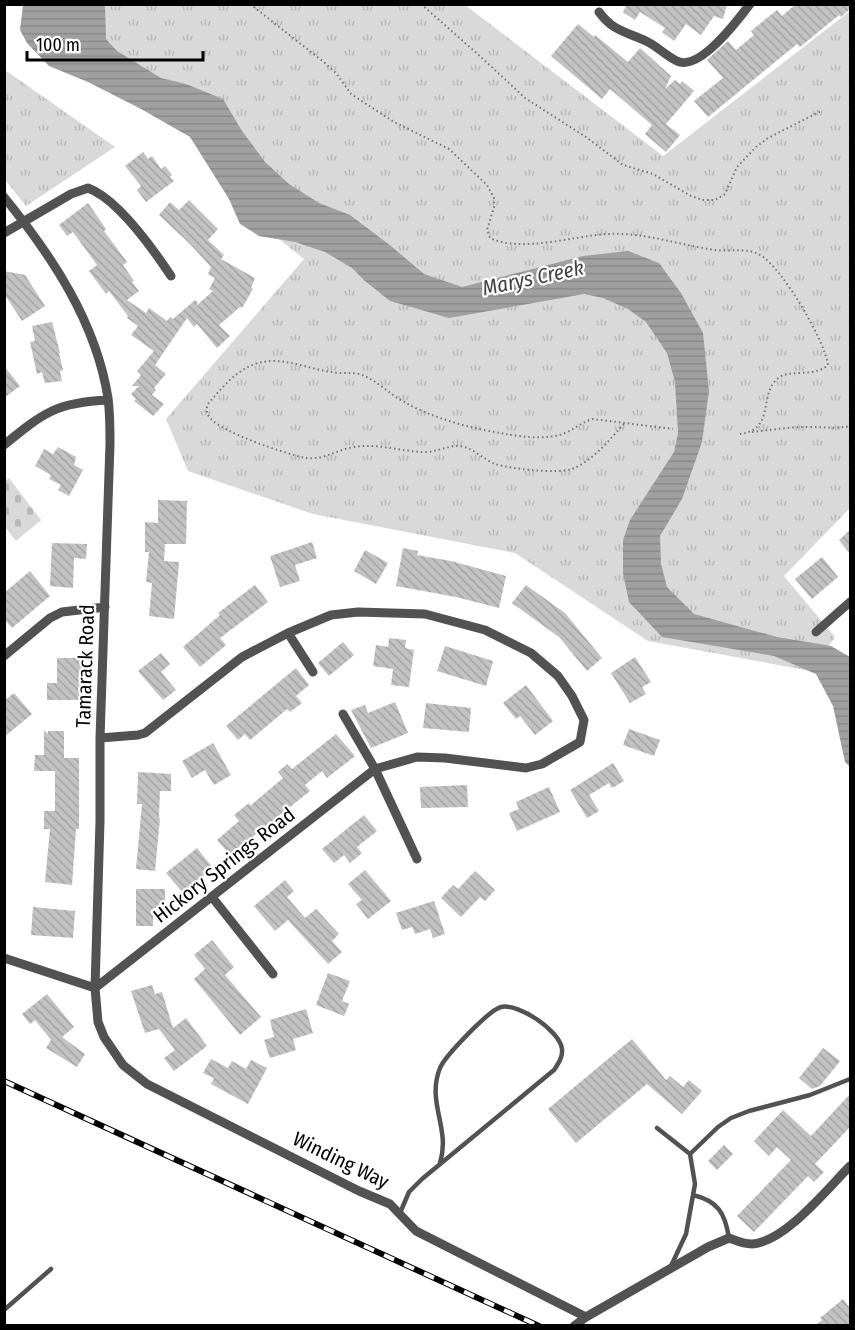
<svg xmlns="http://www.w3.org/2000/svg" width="855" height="1330" viewBox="0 0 855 1330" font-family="'Fira Sans Condensed',sans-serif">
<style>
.grass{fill:url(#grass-tufts)}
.cemetery{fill:url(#cemetery-stones)}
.water{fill:url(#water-rules)}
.building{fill:url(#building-back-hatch)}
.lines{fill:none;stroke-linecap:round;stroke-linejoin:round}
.path{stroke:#747474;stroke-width:2;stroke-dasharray:1.5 3;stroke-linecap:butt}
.service{stroke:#525252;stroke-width:4.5}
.minor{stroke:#525252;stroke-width:9}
.rail-casing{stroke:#000;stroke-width:6}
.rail{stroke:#fff;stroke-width:4;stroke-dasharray:11;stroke-linecap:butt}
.labels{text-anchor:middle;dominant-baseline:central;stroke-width:4.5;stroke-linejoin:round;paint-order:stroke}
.street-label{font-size:20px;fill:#000;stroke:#fff}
.water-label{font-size:21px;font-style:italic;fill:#414141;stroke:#fff}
</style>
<defs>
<pattern id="grass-tufts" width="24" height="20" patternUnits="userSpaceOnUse" patternTransform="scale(1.5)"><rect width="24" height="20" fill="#d9d9d9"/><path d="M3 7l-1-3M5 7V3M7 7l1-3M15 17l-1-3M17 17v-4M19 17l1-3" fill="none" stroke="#b8b8b8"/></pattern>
<pattern id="cemetery-stones" width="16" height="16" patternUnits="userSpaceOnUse" patternTransform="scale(1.5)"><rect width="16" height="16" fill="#d9d9d9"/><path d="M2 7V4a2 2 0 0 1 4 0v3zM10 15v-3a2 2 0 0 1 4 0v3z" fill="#b8b8b8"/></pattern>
<pattern id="water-rules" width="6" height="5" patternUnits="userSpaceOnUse" patternTransform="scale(1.5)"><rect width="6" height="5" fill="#a0a0a0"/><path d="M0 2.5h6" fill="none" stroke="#888"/></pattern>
<pattern id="building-back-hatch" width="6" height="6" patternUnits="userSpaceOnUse" patternTransform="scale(1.5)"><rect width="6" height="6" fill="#c2c2c2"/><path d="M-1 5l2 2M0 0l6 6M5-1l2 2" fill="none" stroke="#a5a5a5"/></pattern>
</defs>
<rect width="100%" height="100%" fill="#fff"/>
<!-- grass -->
<path class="grass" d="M41,5H465L663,156L850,11V508L784,576L835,637L811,671L648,641L515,553L313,514L188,471L166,419L304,259L229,199L200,137Z
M5,70L115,147L26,206L5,180Z"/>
<!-- cemetery -->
<path class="cemetery" d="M9,478L41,520L16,541L5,527V481Z"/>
<!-- water -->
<path class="water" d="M23,5H105L106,39L117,51L161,78L186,84L223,99L242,131L265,162L289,184L319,203L350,215L391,246L424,274L462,287L583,256L628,251L659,263L681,293L703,333L709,391L702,442L682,499L660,536L661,564L667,587L694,614L777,637L831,646L850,657V767L845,762L833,706L816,674L774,656L662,637L629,602L623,573V540L630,520L674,452L678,433L675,382L667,353L646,322L628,309L603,298L584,294L449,318L390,301L365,281L352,268L325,252L295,242L259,236L240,224L229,199L190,137L141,109L88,82L49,66L27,43L20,30Z"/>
<!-- building -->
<path class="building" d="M627,4H727L723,19L714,16L701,35L686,24L674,41L662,32L665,28L640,12L635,20L623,12Z
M796,4H850V9L841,17L839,15L800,47L797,44L708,117L694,101L723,78L707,60L728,41L736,50L754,35L751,31L777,10L782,16Z
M578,24L594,37L595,35L628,62L640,48L671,76L665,89L675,80L680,84L682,81L694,91L666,124L680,135L666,152L645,134L652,125L610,89L602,99L551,56Z
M143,152L148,159L152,156L161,169L165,166L172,175L170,177L174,181L146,202L137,190L141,186L125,166Z
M189,200L218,229L208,240L224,255L221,259L255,278L251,288L253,289L242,308L240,307L219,325L230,336L217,348L197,324L194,327L187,318L155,365L166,374L154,388L156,390L152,395L164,404L153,416L134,401L136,399L131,394L139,386H132L141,375L137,371L154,351L131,335L138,326L127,318L128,316L109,291L106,294L89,271L97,265L73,232L67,236L59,225L88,203L106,229L104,231L127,262L123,265L134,281L132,282L139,291L127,300L146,313L149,308L167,321L170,317L173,319L195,300L198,302L196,306L213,291L209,289L215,278L208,274L211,267L189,243L159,215L170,202L179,210Z
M4,271L25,275L45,306L22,321L7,298H4Z
M52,322L60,353H59L63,370L60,371L62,381L45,383L42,372L37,374L30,342L35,341L32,326Z
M4,366L20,386L4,398Z
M58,447L76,457L74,465L83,470L69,496L58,490L61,485L49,479L51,475L35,466L44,449L53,454Z
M158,500L187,501L186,544H165L164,561L179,562L174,619L149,616L152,583L146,582L149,552H145V522L158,523Z
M850,530V554L839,540Z
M312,542L317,558L295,565L300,581L280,587L270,556Z
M52,543L87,544L86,559L74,558L73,588L50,586Z
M403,548L418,551L417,555L451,561L506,576L499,608L456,597L396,586Z
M365,550L388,563L376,584L354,571Z
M822,557L838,577L812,599L795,579Z
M30,571L50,596L12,628L4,619V593Z
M255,585L268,602L220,638L226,645L200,667L183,647L220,615L218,613Z
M526,585L565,613L602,658L587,671L559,637L512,603Z
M389,638L406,640L405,648L414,650L409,687L391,685L393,669L373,666L376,645L388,647Z
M343,642L354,655L329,676L318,663Z
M445,646L493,661L486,686L437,671Z
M161,653L170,664L161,672L176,690L163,700L138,671Z
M635,657L651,682L642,687L646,694L630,703L611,673Z
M57,658H82L83,700H47V683H57Z
M296,668L309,685L296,696L302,703L290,712L287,709L250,740L245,734L238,740L226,726Z
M526,685L553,721L535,735L520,716L516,719L503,703Z
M14,693L32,714L4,737V701Z
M395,702L408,733L371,748L351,710L365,705L368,713Z
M426,703L471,708L469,732L423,728Z
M629,729L660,740L654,756L623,745Z
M44,730L48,734V731H64V758H79V829H76L72,885L45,882L50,829H44V811H55V771H34L35,755H44Z
M336,734L355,756L327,778L322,771L305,785L310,791L230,855L217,840L239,821L234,815L249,803L250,806L283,778L278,772L287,764L292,769Z
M213,743L231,775L214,785L205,770L192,778L182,761Z
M613,763L624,781L612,788L609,783L589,795L599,811L587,818L570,790Z
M138,772L171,774V791H160L159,818H160L155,871L136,869L142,804H137Z
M467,785L468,807L421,808L420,787Z
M549,787L560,812L517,831L509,813L519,809L516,802Z
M364,815L377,831L357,847L362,853L350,863L344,855L334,863L322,849Z
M197,848L213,868L183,893L166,873Z
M365,870L391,901L368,919L356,904L362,900L348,884Z
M475,871L495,890L485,901L480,897L461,917L441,898L453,885L458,889Z
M285,880L294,891L287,897L305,918L316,909L339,934L332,941L342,952L328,964L288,920L275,931L254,906Z
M136,889H165V908H153V926H136Z
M434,901L445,934L433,938L430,929L415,934L412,927L402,930L396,913Z
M33,907L75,911L73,938L31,935Z
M212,940L234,967L225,975L261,1017L240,1035L194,979L205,969L194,955Z
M328,973L350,981L342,1001L349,1004L344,1016L316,1005Z
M152,985L155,994L162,992L173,1028L186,1018L207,1046L174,1071L164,1058L175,1050L159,1029L145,1033L131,991Z
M47,994L74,1027L62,1037L85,1054L77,1067L46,1048L51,1040L35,1020L30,1024L22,1014Z
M306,1009L313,1033L293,1039L296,1050L270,1058L264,1040L274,1037L270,1020Z
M632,1039L666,1080L670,1076L683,1087L689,1080L702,1091L682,1114L647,1084L576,1143L548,1109Z
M823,1048L840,1061L820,1086L812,1089L799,1078Z
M211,1059L228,1068L232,1061L246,1069L251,1060L267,1068L248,1104L211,1084L214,1078L203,1073Z
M850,1094V1127L815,1164L824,1172L814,1182L808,1176L754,1232L737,1216L791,1160L777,1147L769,1156L754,1141L783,1110L811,1136Z
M724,1145L733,1154L717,1170L708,1161Z
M843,1299L850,1308V1326H815L822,1320L820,1318Z"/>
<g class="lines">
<!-- path -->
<path class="path" d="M250,4L325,63L336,73L351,94L394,122L449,149L487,185L494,198V207L487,230L490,238C522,253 573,236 607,234C644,232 679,245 715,250C730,252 747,247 760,255C782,267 825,341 828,365C812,379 789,367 776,380C759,397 775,429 740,434
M421,4L481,57L525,98L586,137L623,165L653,174L689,195L702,200H715L725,194L737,167L756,147L768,138L821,111
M624,424C609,440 594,460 572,469C557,474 511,469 495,464C483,459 471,446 458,446C446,446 434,453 422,452C400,451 376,443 354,447C335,450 326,460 305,458C284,453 223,433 210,418C206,413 207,410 207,405C221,389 235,371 255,364C280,355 307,369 332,372C341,374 350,372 359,374C376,379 390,395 406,403C435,419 473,429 506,434C523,437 549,440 565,433C575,429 582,422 593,419L673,429
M752,432C771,430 789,427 808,427C823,427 836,429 850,426"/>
<!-- service -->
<path class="service" d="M657,1128L690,1154L695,1184L686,1234L671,1266
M690,1154L718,1127L731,1118L749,1111L810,1095L850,1079
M693,1195C718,1201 725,1213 729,1238
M400,1213L409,1192L422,1179L554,1070C558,1064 563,1057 562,1049C560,1031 519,1003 501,1007C489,1010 445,1056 440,1068C426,1103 451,1128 440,1163
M4,1310L51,1269"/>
<!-- minor -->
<path class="minor" d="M599,12C614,32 625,31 646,41C657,46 666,56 677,61C699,72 738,20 750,4
M4,197C52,256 96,322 108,398C110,413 110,429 110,444L100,738V821L95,988L98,1022L104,1037L123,1065L147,1084L359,1191L390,1204L416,1231L586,1317
M4,233L71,194L88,188C118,199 153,249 171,276
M4,445C43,413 57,402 108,400
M816,632L850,602
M288,633L313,672
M4,656L50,618L62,612L105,607
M343,714L375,769L417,859
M212,897L273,974
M4,958L95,988L375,769L417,757L445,758L526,768L542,764L580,742L584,720L572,696L558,676L531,653L485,630L425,614L358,612L331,615L288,633L242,657L145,733L138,735L100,738
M574,1326L586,1317L708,1247L729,1238C737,1241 743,1244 752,1244C785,1242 828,1188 850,1166"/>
<defs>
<path id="rail" d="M4,1081L539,1326"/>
</defs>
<!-- rail casing -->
<use href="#rail" class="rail-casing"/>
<!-- rail -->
<use href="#rail" class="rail"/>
</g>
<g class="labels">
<!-- street labels -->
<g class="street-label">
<text transform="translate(85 666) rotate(-88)">Tamarack Road</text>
<text transform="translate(224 865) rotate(-38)">Hickory Springs Road</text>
<text transform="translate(341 1160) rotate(26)">Winding Way</text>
</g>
<!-- water labels -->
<g class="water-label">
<text transform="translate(533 278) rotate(-12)">Marys Creek</text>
</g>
</g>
<!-- border -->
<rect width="855" height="1330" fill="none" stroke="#000000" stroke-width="12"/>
<!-- scale -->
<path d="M27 51v9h176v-9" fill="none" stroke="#000000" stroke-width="3"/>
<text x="36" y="51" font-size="18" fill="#000000" stroke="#ffffff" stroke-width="4.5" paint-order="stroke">100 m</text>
</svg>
